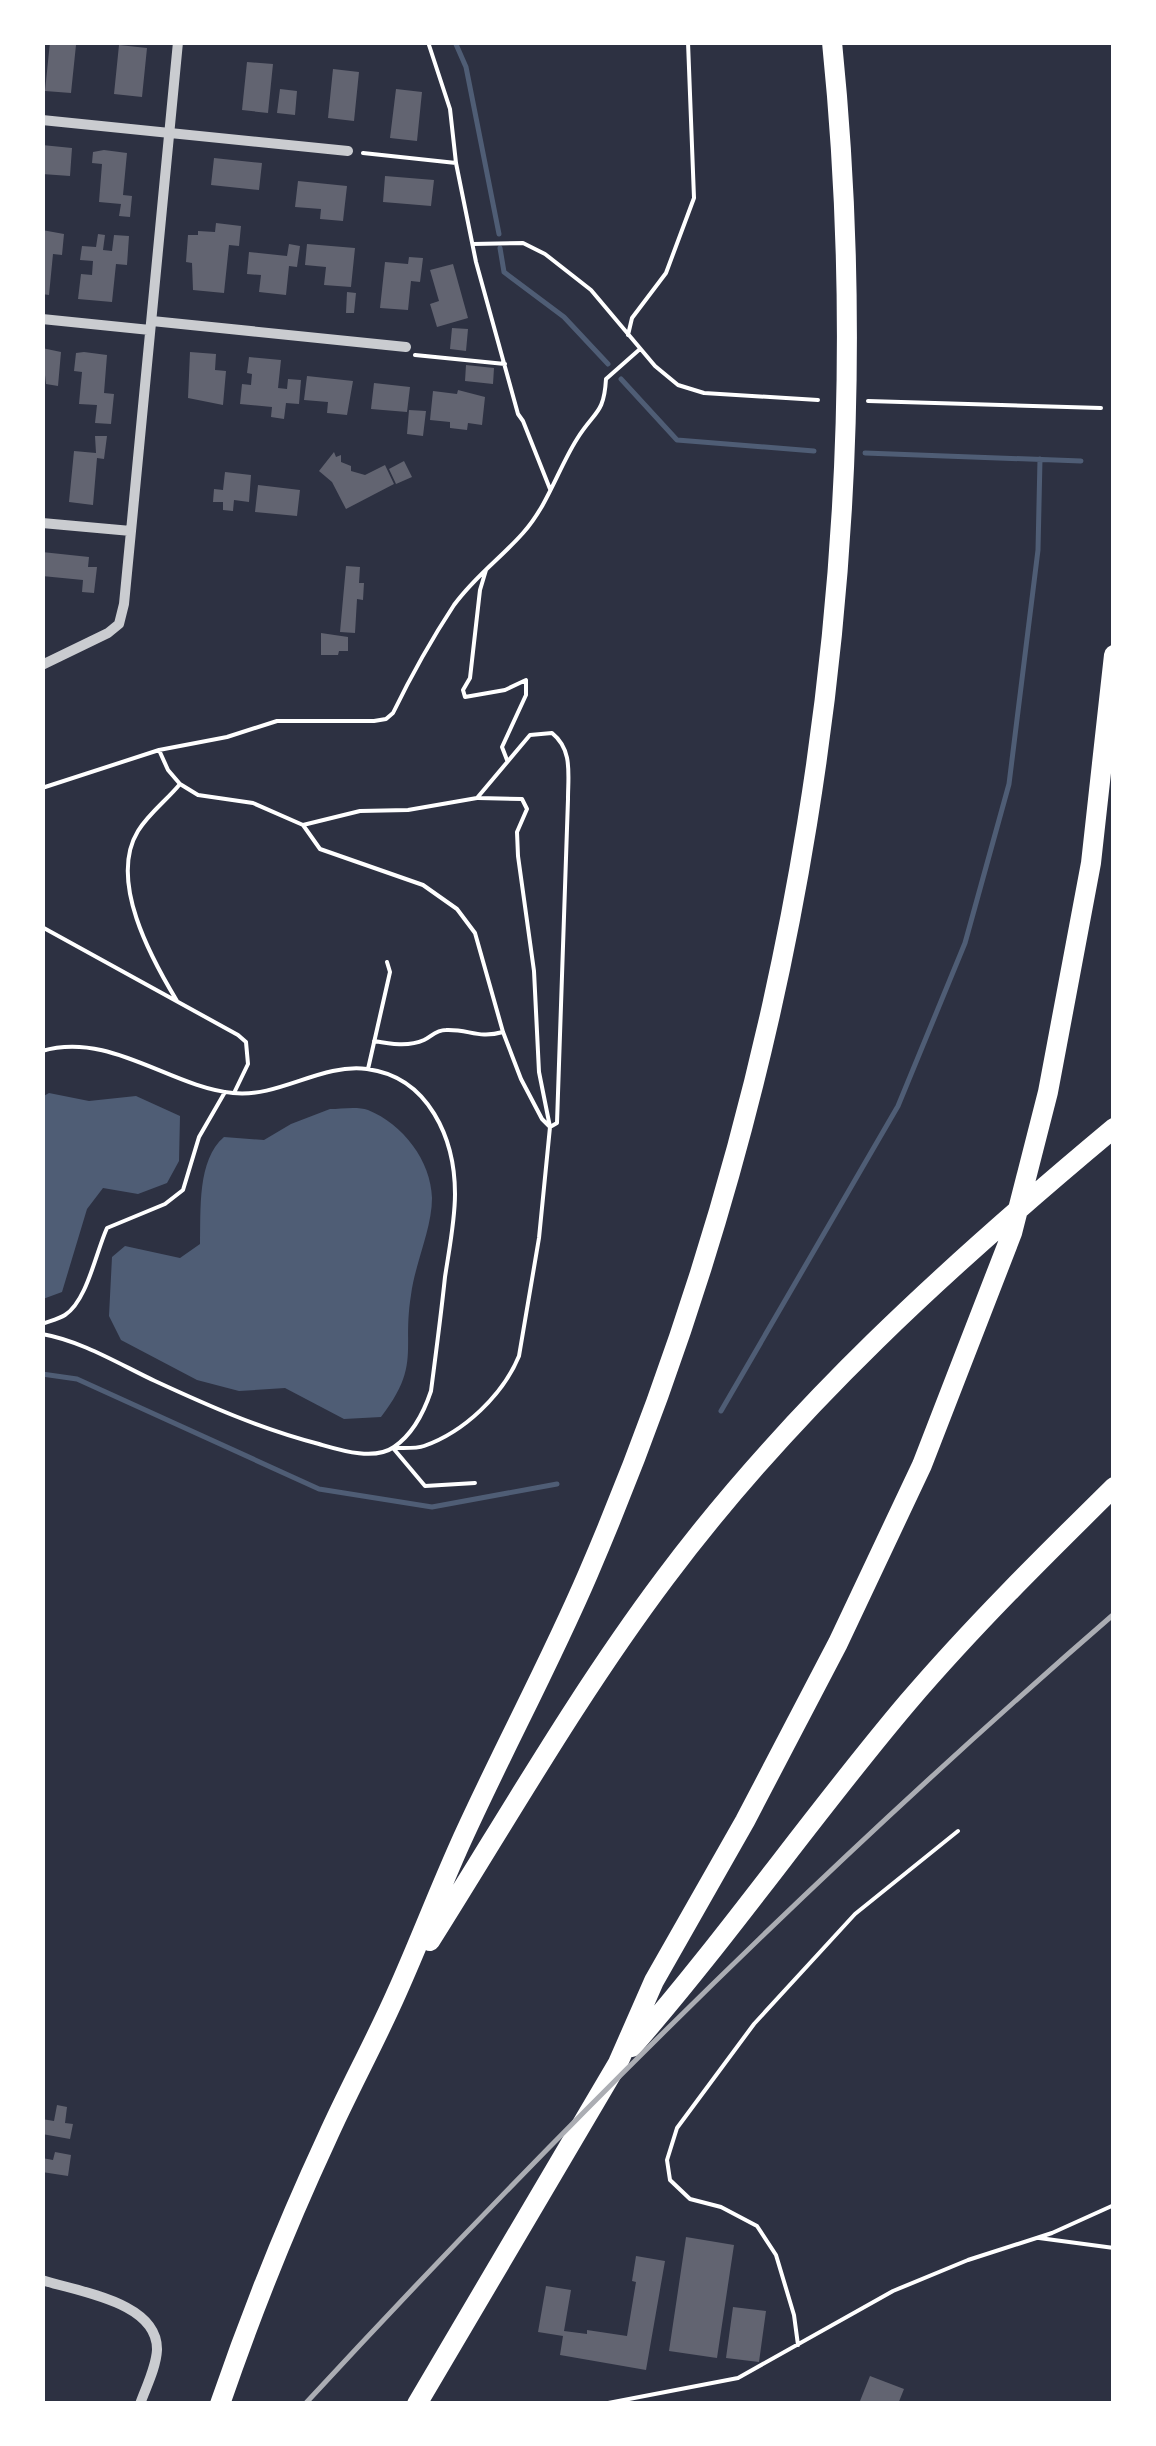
<svg xmlns="http://www.w3.org/2000/svg" width="1156" height="2446" viewBox="0 0 1156 2446" font-family="'Varela Round',sans-serif">
<style>
.water{fill:#4f5d75}
.lines{fill:none;stroke-linecap:round;stroke-linejoin:round}
.stream{stroke:#4f5d75;stroke-width:5}
.building{fill:#626471}
.path{stroke:#fff;stroke-width:4}
.minor{stroke:#caccd0;stroke-width:10}
.motorway{stroke:#fff;stroke-width:20}
.rail{stroke:#abadb3;stroke-width:5}
</style>
<rect width="100%" height="100%" fill="#2d3142"/>
<!-- water -->
<path class="water" d="M49,1093L89,1101L136,1096L180,1116L179,1161L167,1183L138,1194L103,1188L87,1209L62,1292L43,1299L42,1097Z
M330,1109C341,1109 357,1106 368,1110C403,1124 431,1161 432,1198C432,1229 415,1263 411,1295C402,1351 421,1365 381,1417L344,1419L285,1388L239,1391L197,1380L121,1340L109,1316L112,1257L125,1246L180,1258L200,1244C201,1210 197,1160 224,1137L264,1140L291,1124Z"/>
<g class="lines">
<!-- stream -->
<path class="stream" d="M455,42L466,67L499,234
M500,248L504,272L564,317L608,364
M621,379L677,440L814,451
M865,453L1081,461
M42,1374L77,1379L319,1489L432,1507L557,1484
M721,1411L898,1106L965,943L1009,784L1038,550L1040,459"/>
</g>
<!-- building -->
<path class="building" d="M50,42L76,45L71,93L45,91Z
M119,45L147,48L142,97L114,94Z
M247,62L273,64L268,113L242,110Z
M333,69L359,72L354,121L328,118Z
M280,89L297,91L295,115L277,113Z
M396,89L422,92L417,141L390,138Z
M42,145L72,148L70,176L42,174Z
M104,150L127,153L123,195L132,196L130,217L119,216L121,204L99,202L102,164L92,163L93,152Z
M214,158L262,163L259,190L211,185Z
M385,176L434,180L431,206L383,202Z
M298,181L347,186L343,221L320,219L321,209L295,207Z
M216,223L241,226L239,246L229,245L224,293L193,290L192,263L186,262L188,235H198V231L215,232Z
M42,230L64,234L62,255L53,254L49,295L42,294Z
M98,234L105,235L103,250L112,251L114,235L129,236L127,265L116,264L112,302L78,299L81,274L92,275L93,261L80,260L82,246L96,247Z
M289,244L300,246L297,267L289,266L286,295L259,292L261,275L247,274L249,252L287,256Z
M307,244L355,248L351,287L324,285L326,267L305,265Z
M409,257L423,258L420,282L411,281L408,310L380,308L385,262L408,264Z
M453,264L468,318L437,327L430,304L439,301L430,270Z
M347,292L356,293L354,313H346Z
M452,328L468,329L466,351L450,349Z
M42,348L61,352L58,386L46,384Z
M84,352L107,355L104,393L114,394L111,424L95,423L97,405L79,404L82,372L74,371L76,353Z
M190,352L216,354L215,370L226,371L223,405L188,398Z
M249,357L281,360L278,388L287,389L288,379L301,380L299,404L286,403L284,419L271,417L272,407L240,404L242,384L251,385L252,374L247,373Z
M466,365L494,368L493,384L465,381Z
M307,376L353,381L347,415L327,413L328,402L304,400Z
M374,383L410,387L407,412L371,409Z
M458,390L485,397L482,425L468,423L467,430L450,428V422L430,420L433,391L457,394Z
M409,410L426,411L423,436L407,434Z
M95,436H107L104,459L97,458L93,505L69,502L74,451L96,453Z
M334,452L336,457L341,455V462L351,466V471L365,475L385,465L394,484L346,509L332,482L319,471Z
M404,461L412,477L396,484L389,469Z
M225,472L251,475L249,502L234,500L233,511L223,510V502H213L214,489L223,490Z
M258,485L300,490L297,516L255,512Z
M42,552L89,557L88,567H97L94,593L82,592L83,580L42,576Z
M346,566L360,567L359,583H364L363,600L357,599L355,633L340,632Z
M321,633L348,637V651H339L338,655H321Z
M57,2105L67,2107L65,2123L73,2124L70,2139L42,2134V2119L54,2121Z
M55,2152L71,2155L68,2176L42,2172V2158L53,2160Z
M686,2237L734,2245L717,2358L669,2351Z
M636,2256L665,2261L646,2370L560,2355L563,2336L538,2332L546,2286L571,2290L564,2331L587,2334V2330L627,2336L636,2282L632,2281Z
M733,2307L766,2311L759,2362L726,2358Z
M870,2376L904,2389L898,2404L860,2401Z"/>
<g class="lines">
<!-- path -->
<path class="path" d="M428,42L450,109L456,163L476,262L518,414L523,421L550,489
M363,153L456,163
M473,244L523,243L545,254L591,290L655,366L678,385L704,393L818,400
M628,335L632,318L666,273L694,198L688,42
M415,355L505,364
M868,401L1101,408
M486,570L480,590L470,678L463,690L465,697L505,690L526,680V695L502,747L507,760
M159,750L168,770L180,784L198,795L253,803L303,825L360,811L408,810L477,798L530,735L552,733C573,750 568,774 568,799L557,1123L550,1127L542,1119L521,1079L503,1032L475,933L457,909L423,885L320,849L303,825
M42,788L159,750L227,737L277,721H374L386,719L393,713C411,676 431,640 454,605C476,575 500,559 523,533C548,505 558,469 577,439C594,411 604,415 606,379L640,349
M42,927L238,1035L246,1042L248,1064L234,1093
M177,1001C151,958 108,880 138,831C149,813 167,800 180,784
M374,1041C390,1044 409,1047 424,1040C432,1036 436,1030 446,1030C469,1029 478,1039 503,1032
M42,1051C110,1031 170,1087 233,1093C279,1098 321,1063 367,1069C429,1077 455,1139 455,1194C455,1221 449,1250 445,1277C441,1315 436,1353 431,1391C424,1412 413,1434 394,1447C374,1461 340,1450 319,1444C261,1429 209,1406 155,1381C119,1364 82,1341 42,1334
M368,1069L390,972L387,962
M42,1324C50,1321 59,1319 65,1315C87,1301 96,1252 107,1228L165,1204L183,1190L199,1137L225,1092
M393,1448C403,1448 416,1449 424,1446C464,1432 503,1395 519,1356L539,1238L550,1127L539,1072L534,971L518,856L517,832L527,809L522,799L478,798
M393,1448L425,1486L475,1483
M1039,2238L1114,2248
M798,2345L794,2315L776,2255L757,2226L721,2207L690,2199L670,2180L667,2160L677,2128L754,2024L855,1914L958,1831
M603,2404L738,2378L893,2291L968,2260L1052,2233L1114,2205"/>
<!-- minor -->
<path class="minor" d="M42,120L348,151
M42,319L150,330
M152,321L406,347
M42,523L131,531
M42,665L108,633L119,624L124,604L178,42
M42,2280C79,2292 158,2302 157,2350C156,2368 146,2387 140,2404"/>
<!-- motorway -->
<path class="motorway" d="M430,1941C507,1819 578,1694 665,1578C792,1408 951,1264 1114,1128
M632,2047C729,1936 813,1814 908,1702C973,1626 1043,1557 1114,1487
M220,2404C251,2314 287,2224 327,2138C349,2089 375,2042 397,1992C419,1943 438,1893 460,1844C501,1753 549,1665 588,1574C794,1094 885,563 832,42
M417,2404L618,2063L654,1981L745,1821L838,1643L922,1465L1012,1233L1048,1092L1091,863L1114,655"/>
<!-- rail -->
<path class="rail" d="M305,2404C561,2127 829,1861 1114,1614"/>
</g>
<!-- border -->
<rect width="1156" height="2446" fill="none" stroke="#ffffff" stroke-width="90"/>
</svg>
